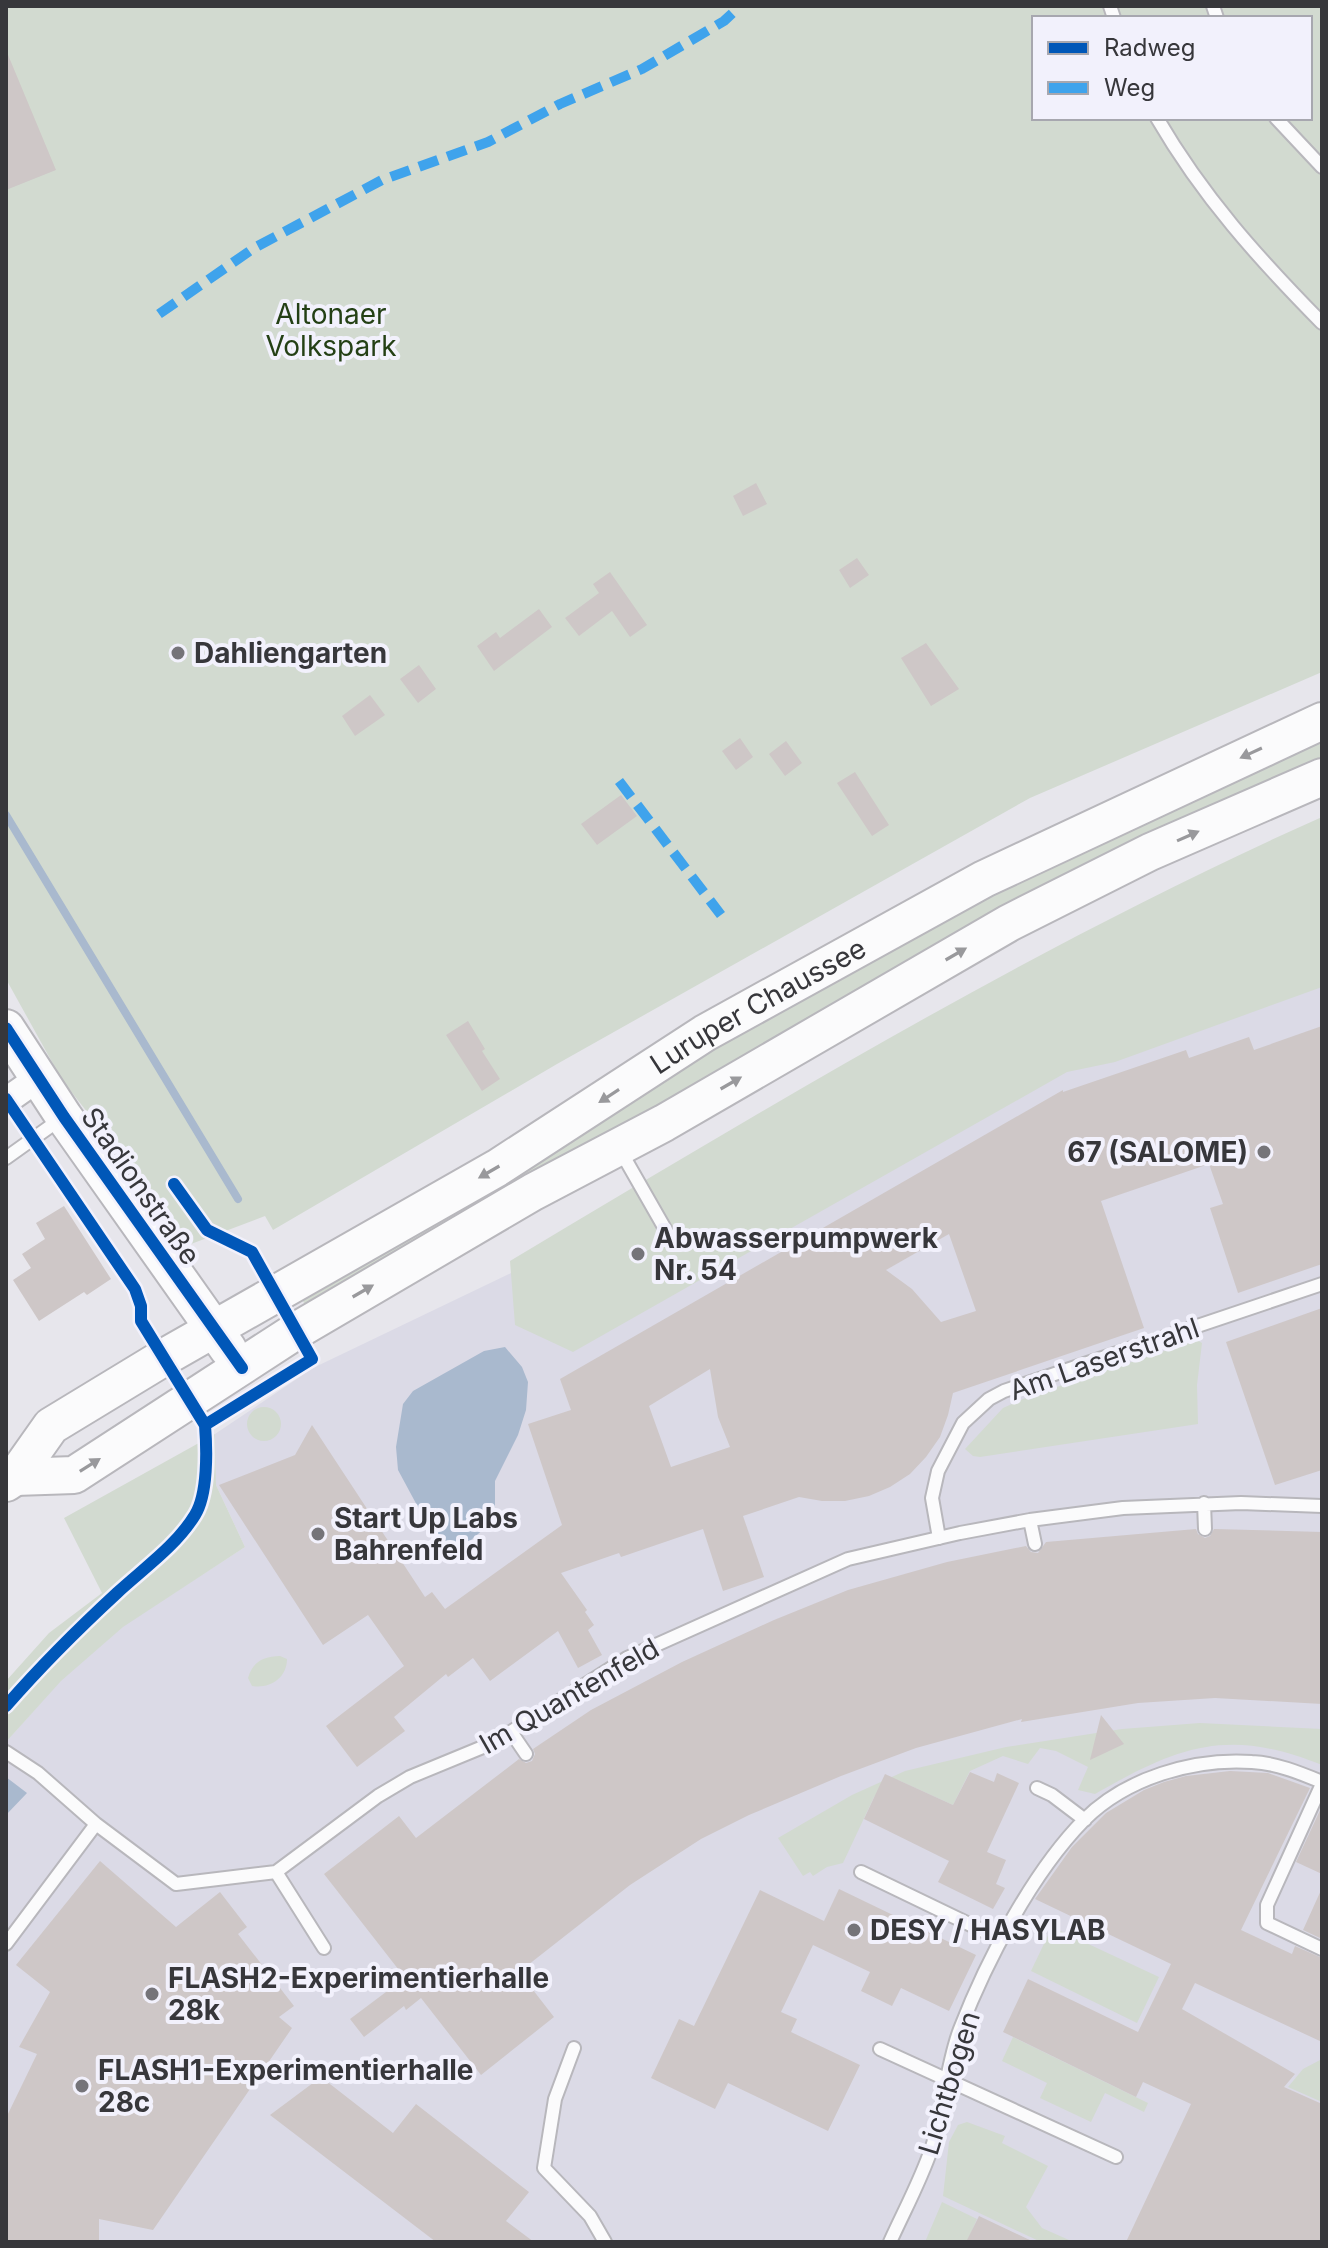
<svg xmlns="http://www.w3.org/2000/svg" width="1328" height="2248" viewBox="0 0 1328 2248" font-family="Inter,sans-serif">
<style>
.built{fill:#dbdae6}
.green{fill:#d2dad0;fill-rule:evenodd}
.water{fill:#a9b9ce}
.lines{fill:none;stroke-linecap:round;stroke-linejoin:round}
.stream{stroke:#a9b9ce;stroke-width:8}
.building{fill:#cec7c7;fill-rule:evenodd}
.lane-casing{stroke:#b8b7bc;stroke-width:16}
.street-casing{stroke:#b8b7bc;stroke-width:30}
.secondary-casing{stroke:#b8b7bc;stroke-width:40}
.lane{stroke:#fbfbfc;stroke-width:12}
.street{stroke:#fbfbfc;stroke-width:26}
.secondary{stroke:#fbfbfc;stroke-width:36}
.quiet{stroke:#3fa3ec;stroke-width:10;stroke-dasharray:20 10;stroke-linecap:butt}
.cycleway-casing{stroke:#f2f1fc;stroke-width:17}
.cycleway{stroke:#0057b8;stroke-width:12}
.oneway{fill:#99999c}
.poi-dot{fill:#757479;stroke:#f2f1fc;stroke-width:3}
.labels{text-anchor:middle;dominant-baseline:central;stroke-width:8;stroke-linejoin:round;paint-order:stroke}
.park-label{font-size:28px;fill:#244015;stroke:#f2f1fc}
.poi-label{font-size:28px;font-weight:bold;fill:#37373b;stroke:#f2f1fc;text-anchor:start}
.street-label{font-size:28px;fill:#37373b;stroke:#f2f1fc}
</style>
<rect width="100%" height="100%" fill="#e7e6ec"/>
<!-- built -->
<path class="built" d="M1322,869V2242H6V1742L60,1681L123,1626L245,1547L216,1485L215,1434L313,1368L651,1206Z"/>
<!-- green -->
<path class="green" d="M6,6H1322V672L1030,798L557,1064L273,1230L265,1216L191,1244L62,1080L6,979ZM1034,18H1310V118H1034Z
M1322,740V757L1154,835L306,1307L301,1297L782,1008L1020,880Z
M1322,817V987L1115,1062L1067,1072L573,1352L515,1325L510,1261C775,1103 1039,943 1322,817Z
M1197,1340L1202,1343L1197,1385L1198,1424L980,1457L973,1456L965,1449L1003,1408L1030,1396Z
M247 1424a17 17 0 1 1 34 0a17 17 0 1 1-34 0Z
M215,1434L216,1485L245,1547L123,1627L61,1681L6,1742V1681L49,1633L102,1593L64,1518Z
M280,1656L287,1659C287,1678 270,1689 252,1686L248,1678C253,1661 263,1657 280,1656Z
M1200,1723L1322,1729V1765C1228,1727 1179,1746 1095,1794L1078,1790L1088,1767L1056,1751L1040,1748L1028,1764L1003,1756L970,1771L953,1805L898,1780L874,1797L843,1863L827,1867L813,1876L810,1872L803,1876L778,1838L852,1795L905,1771L1006,1747L1122,1729Z
M1052,1927L1159,1977L1137,2023L1031,1971Z
M1013,2037L1148,2103L1144,2112L1105,2093L1091,2122L1040,2098L1047,2083L1002,2061Z
M1322,2059V2102L1288,2087L1303,2069Z
M967,2122L1005,2136L1002,2143L1048,2166L1026,2207L1042,2228L1069,2240L1068,2242H1041L943,2196L949,2142L958,2125Z
M942,2202L977,2219L967,2242H925Z"/>
<!-- water -->
<path class="water" d="M505,1347L522,1367L528,1382L526,1410L518,1435L495,1481V1505L485,1528L471,1540L448,1550L433,1535L398,1470L396,1447L403,1404L413,1391L484,1351Z
M6,1777L27,1793L6,1815Z"/>
<g class="lines">
<!-- stream -->
<path class="stream" d="M6,815L238,1199"/>
</g>
<!-- building -->
<path class="building" d="M6,50L56,170L6,190Z
M756,483L767,504L743,516L733,496Z
M857,558L869,575L850,588L839,570Z
M610,572L647,625L630,637L612,611L579,636L565,618L599,593L593,584Z
M539,609L552,627L494,671L477,646L496,632L500,638Z
M926,643L959,689L931,706L901,658Z
M419,665L436,689L418,703L400,679Z
M370,695L385,715L355,736L342,716Z
M740,738L753,757L736,770L722,751Z
M786,741L802,763L785,776L769,754Z
M855,772L889,825L872,836L837,783Z
M621,795L637,816L597,845L581,824Z
M468,1021L485,1049L482,1051L500,1079L482,1091L446,1035Z
M1322,1026V1264L1238,1293L1210,1208L1223,1204L1209,1164L1101,1201L1144,1328L953,1393L948,1415L940,1437L926,1457L910,1474L890,1487L869,1496L845,1501H822L799,1497L743,1516L764,1577L723,1591L703,1529L621,1557L619,1553L561,1573L587,1610L585,1612L594,1625L588,1630L602,1655L578,1668L558,1631L490,1681L473,1658L448,1677L446,1674L394,1717L405,1731L357,1767L326,1726L404,1666L368,1615L323,1645L219,1485L295,1455L312,1425L425,1597L432,1592L445,1609L562,1525L528,1424L571,1410L560,1379L1063,1090V1092L1186,1050L1189,1058L1249,1037L1254,1050ZM949,1234L976,1311L941,1322L912,1289L886,1270ZM710,1369L718,1417L730,1447L671,1467L649,1406Z
M64,1206L111,1279L87,1295L84,1292L39,1321L13,1280L31,1268L22,1254L45,1239L36,1223Z
M1322,1308V1470L1275,1485L1226,1342Z
M1196,1529L1198,1534L1205,1538L1210,1536L1214,1529L1322,1532V1704L1215,1698L1138,1703L1021,1722L1022,1719L916,1748L841,1776L749,1815L701,1839L630,1885L519,1972L554,2017L481,2075L421,1998L406,2010L404,2006L364,2037L350,2019L390,1989L387,1986L402,1974L324,1874L399,1816L416,1838L519,1759L526,1763L532,1761L535,1754L533,1749L591,1710L682,1662L774,1620L848,1590L947,1562L1026,1546L1031,1552L1038,1553L1046,1542Z
M1101,1715L1124,1744L1090,1760Z
M1230,1771L1268,1773L1310,1788L1241,1930L1292,1954L1295,1946L1322,1958V2042L1195,1983L1182,2009L1295,2074L1284,2087L1322,2104V2242H1126L1191,2104L1143,2082L1136,2097L1003,2032L1028,1979L1138,2032L1171,1964L1035,1899L1072,1847L1106,1813L1144,1790L1164,1782L1186,1776Z
M970,1772L994,1782L997,1773L1019,1783L987,1852L1006,1860L996,1884L1005,1888L993,1909L938,1882L949,1861L864,1819L885,1774L953,1805Z
M1322,1806V1874L1296,1862Z
M100,1861L176,1927L220,1892L247,1927L238,1934L294,2006L279,2017L292,2028L153,2230L99,2219V2242H6V2118L37,2054L19,2047L50,1992L16,1965Z
M1322,1888V1939L1303,1930Z
M839,1889L976,1955L949,2011L901,1988L892,2006L861,1991L870,1972L813,1945L781,2012L797,2019L791,2032L860,2065L828,2131L728,2083L715,2109L651,2078L679,2019L694,2026L760,1890L824,1921Z
M321,2077L393,2133L416,2104L529,2192L506,2221L534,2242H436L270,2115Z
M979,2216L1034,2242H966Z"/>
<g class="lines">
<defs>
<path id="lane" d="M1110,6L1114,18
M1213,6L1217,18
M1157,118C1203,197 1258,258 1322,323
M1276,118L1322,167
M620,1150L668,1234
M6,1158L62,1118
M1204,1503L1205,1529
M1030,1520L1035,1544
M939,1538L932,1498L938,1471L963,1423L989,1399L1004,1391L1322,1284
M511,1732L526,1754
M6,1752L38,1773L96,1824
M1322,1784L1267,1905V1923L1322,1949
M1037,1788L1052,1795L1085,1820
M276,1872L324,1948
M861,1872L1000,1939
M6,1944L96,1824L176,1884L276,1872L378,1796L410,1777L495,1742L627,1658L848,1559L960,1533L1030,1520L1123,1508L1241,1503L1322,1506
M574,2048L555,2099L544,2168L590,2216L605,2242
M880,2049L1116,2157
M890,2242C904,2211 921,2180 932,2147C944,2109 946,2066 960,2029C987,1960 1032,1873 1084,1820C1126,1778 1193,1758 1252,1762C1276,1763 1300,1773 1322,1782"/>
<path id="street" d="M6,1101L37,1079"/>
<g id="secondary">
<path d="M6,1028L64,1117L228,1349"/>
<path d="M15,1477L74,1475L296,1331L533,1192L664,1123L1009,923L1150,852L1322,777"/>
<path id="s1" d="M6,1483L15,1477L51,1426L163,1358L497,1168L705,1033L984,879L1322,721"/>
</g>
</defs>
<!-- lane casing -->
<use href="#lane" class="lane-casing"/>
<!-- street casing -->
<use href="#street" class="street-casing"/>
<!-- secondary casing -->
<use href="#secondary" class="secondary-casing"/>
<!-- lane -->
<use href="#lane" class="lane"/>
<!-- street -->
<use href="#street" class="street"/>
<!-- secondary -->
<use href="#secondary" class="secondary"/>
<!-- quiet -->
<path class="quiet" d="M159,314L254,248L382,180L488,142L560,104L642,69L724,21L737,9
M619,781L721,915"/>
<defs>
<path id="cycleway" d="M6,1028L64,1117L242,1368
M6,1099L135,1289L141,1306V1321L205,1425C207,1450 208,1494 195,1515C176,1546 144,1568 117,1593C78,1629 41,1666 6,1706
M174,1184L207,1230L252,1252L312,1359L205,1425"/>
</defs>
<!-- cycleway casing -->
<use href="#cycleway" class="cycleway-casing"/>
<!-- cycleway -->
<use href="#cycleway" class="cycleway"/>
</g>
<!-- one-way arrows -->
<defs><path id="oneway-solid" d="M-6-.8H1V-3.2L6.5 0L1 3.2V.8H-6Z" transform="scale(2)"/></defs>
<g class="oneway">
<use href="#oneway-solid" transform="translate(1251 753) rotate(155)"/>
<use href="#oneway-solid" transform="translate(1188 836) rotate(-24)"/>
<use href="#oneway-solid" transform="translate(956 954) rotate(-30)"/>
<use href="#oneway-solid" transform="translate(731 1083) rotate(-30)"/>
<use href="#oneway-solid" transform="translate(609 1096) rotate(147)"/>
<use href="#oneway-solid" transform="translate(489 1172) rotate(150)"/>
<use href="#oneway-solid" transform="translate(363 1291) rotate(-30)"/>
<use href="#oneway-solid" transform="translate(90 1465) rotate(-32)"/>
</g>
<!-- markers -->
<g class="poi-dot">
<circle cx="178" cy="653" r="8"/>
<circle cx="1264" cy="1152" r="8"/>
<circle cx="638" cy="1254" r="8"/>
<circle cx="318" cy="1534" r="8"/>
<circle cx="854" cy="1930" r="8"/>
<circle cx="152" cy="1994" r="8"/>
<circle cx="82" cy="2086" r="8"/>
</g>
<g class="labels">
<!-- park labels -->
<g class="park-label">
<text x="331" y="314">Altonaer<tspan x="331" dy="32">Volkspark</tspan></text>
</g>
<!-- poi labels -->
<g class="poi-label">
<text x="194" y="653">Dahliengarten</text>
<text x="1248" y="1152" text-anchor="end">67 (SALOME)</text>
<text x="654" y="1238">Abwasserpumpwerk<tspan x="654" dy="32">Nr. 54</tspan></text>
<text x="334" y="1518">Start Up Labs<tspan x="334" dy="32">Bahrenfeld</tspan></text>
<text x="870" y="1930">DESY / HASYLAB</text>
<text x="168" y="1978">FLASH2-Experimentierhalle<tspan x="168" dy="32">28k</tspan></text>
<text x="98" y="2070">FLASH1-Experimentierhalle<tspan x="98" dy="32">28c</tspan></text>
</g>
<!-- street labels -->
<g class="street-label">
<text stroke="none"><textPath href="#s1" startOffset="896">Luruper Chaussee</textPath></text>
<text transform="translate(141 1186) rotate(55)">Stadionstraße</text>
<text transform="translate(1104 1359) rotate(-19)">Am Laserstrahl</text>
<text transform="translate(569 1696) rotate(-30)">Im Quantenfeld</text>
<text transform="translate(949 2083) rotate(-73)">Lichtbogen</text>
</g>
</g>
<!-- border -->
<rect width="1328" height="2248" fill="none" stroke="#37373b" stroke-width="16"/>
<!-- legend -->
<rect x="1032" y="16" width="280" height="104" fill="#f2f1fc" stroke="#a7a7af" stroke-width="2"/>
<rect x="1048" y="42" width="40" height="12" fill="#0057b8" stroke="#a7a7af" stroke-width="2"/>
<text x="1104" y="56" font-size="24" fill="#37373b">Radweg</text>
<rect x="1048" y="82" width="40" height="12" fill="#3fa3ec" stroke="#a7a7af" stroke-width="2"/>
<text x="1104" y="96" font-size="24" fill="#37373b">Weg</text>
</svg>
